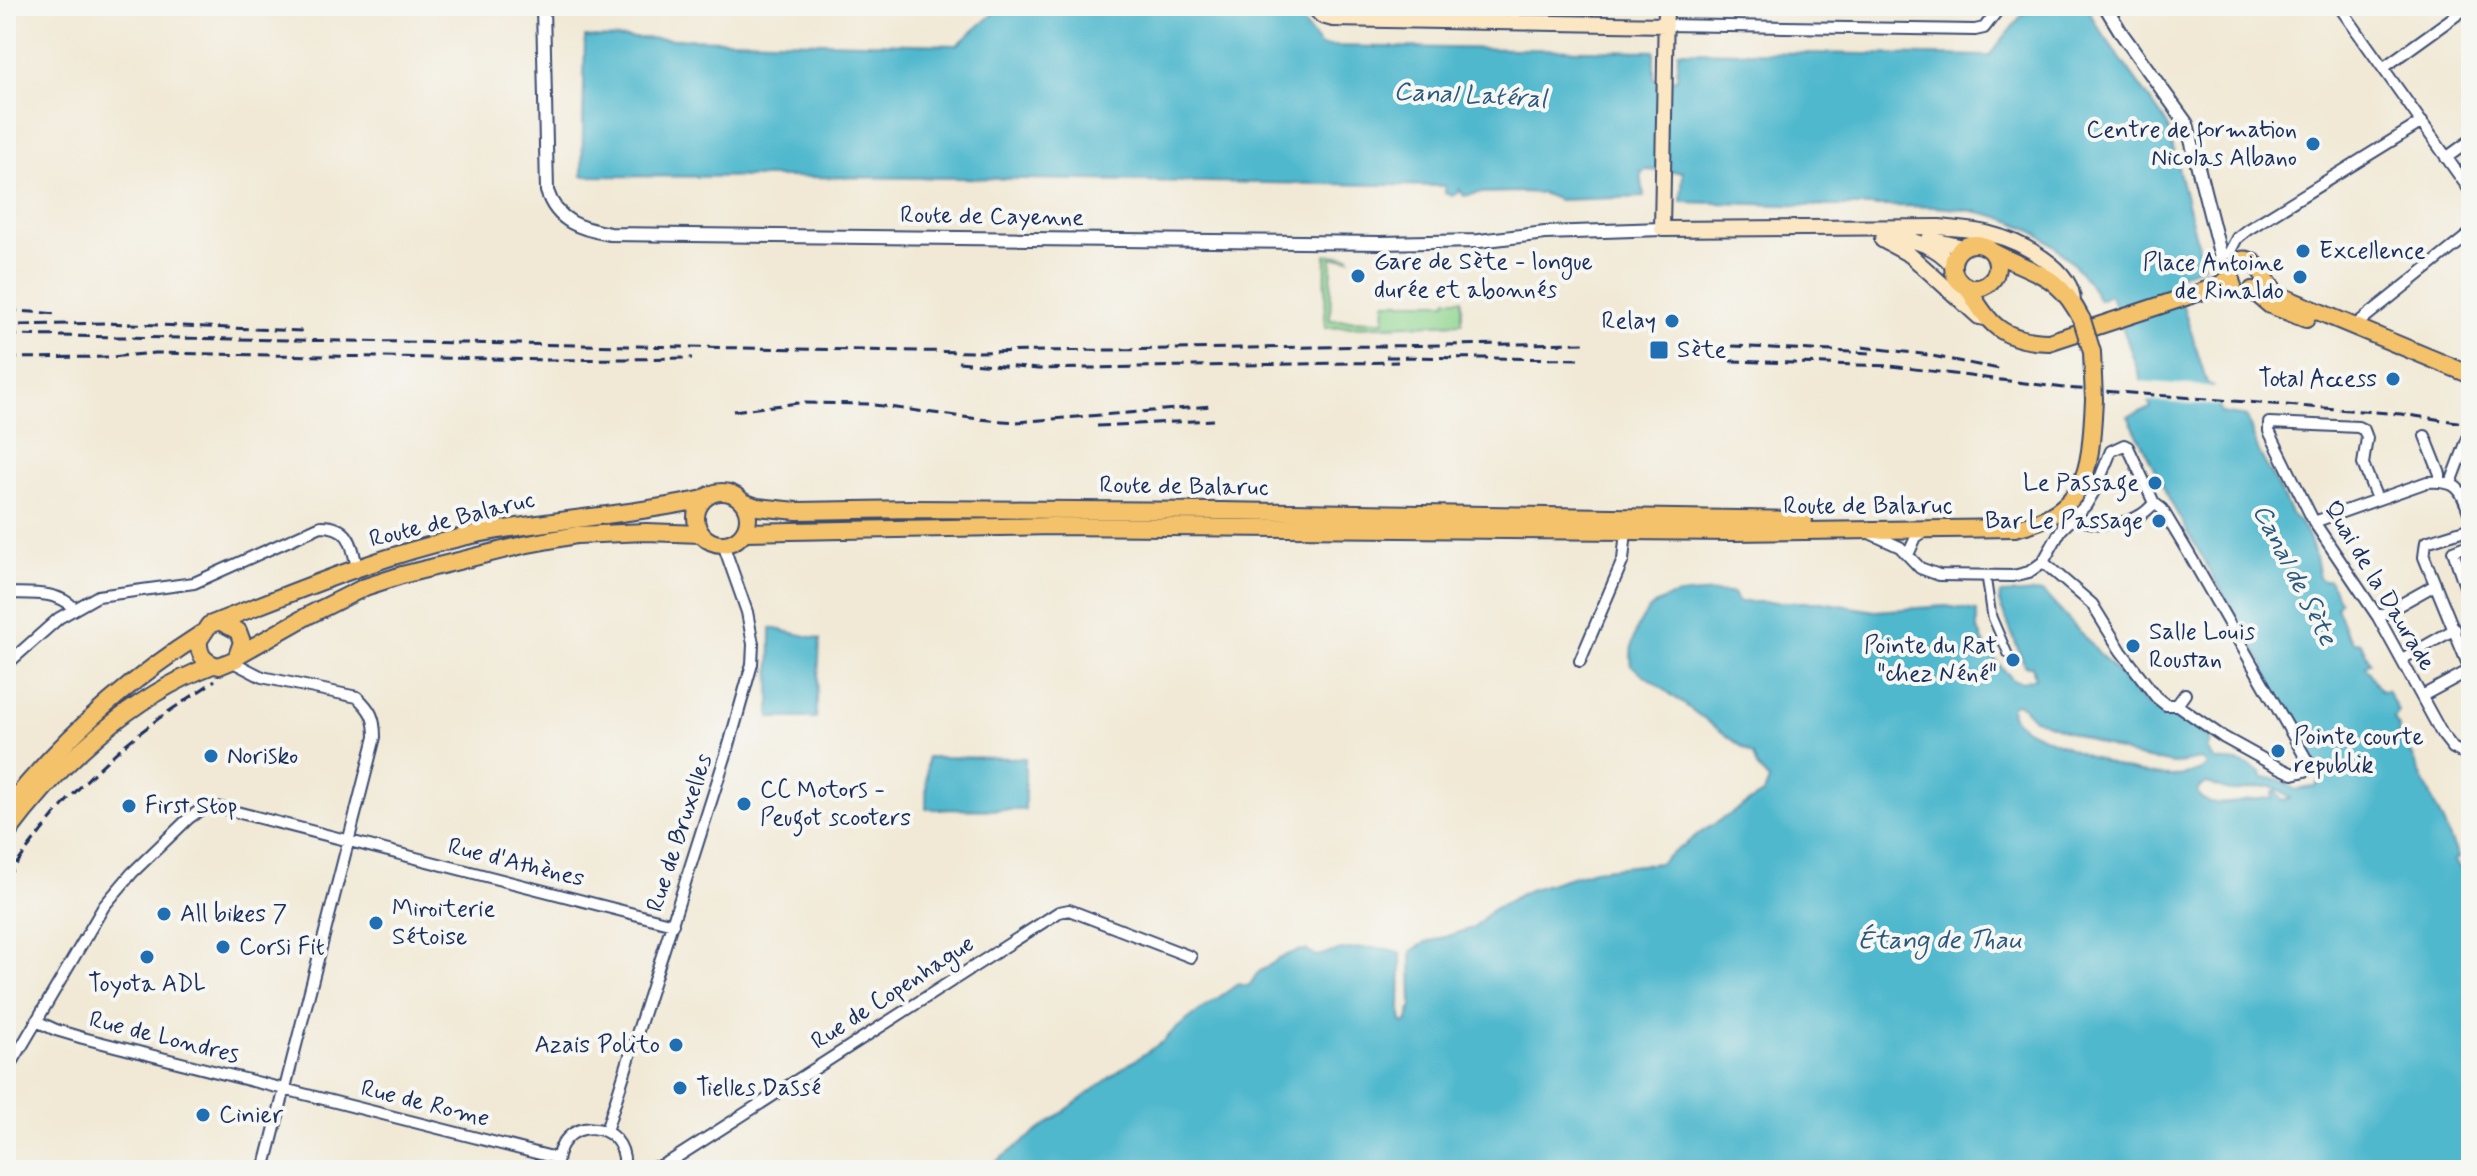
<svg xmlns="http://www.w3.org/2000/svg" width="2477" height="1176" viewBox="0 0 2477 1176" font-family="Mynerve,sans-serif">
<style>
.green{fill:#8fd58e;stroke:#558276;stroke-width:2}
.water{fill:#50b8cd;stroke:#367496;stroke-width:2;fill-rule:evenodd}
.pier{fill:#f1e9d5}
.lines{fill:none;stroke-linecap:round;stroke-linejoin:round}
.pedestrian-casing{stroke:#3b4b70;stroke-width:11}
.minor-casing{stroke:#3b4b70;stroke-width:14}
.tertiary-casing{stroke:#3b4b70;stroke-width:16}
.secondary-casing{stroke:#3b4b70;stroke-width:18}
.primary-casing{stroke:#3b4b70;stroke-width:20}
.pedestrian{stroke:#fff;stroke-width:7}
.minor{stroke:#fff;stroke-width:10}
.tertiary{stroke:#fff;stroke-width:12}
.secondary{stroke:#fbe7c3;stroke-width:14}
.primary{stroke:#f4c26a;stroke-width:16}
.rail{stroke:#1b2f5e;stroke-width:3;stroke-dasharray:12 6;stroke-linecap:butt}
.primary-bridge-casing{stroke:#3b4b70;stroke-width:20;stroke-linecap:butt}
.primary-bridge{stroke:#f4c26a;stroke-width:16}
.poi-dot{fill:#1f6fb2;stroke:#f6f6f2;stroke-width:3}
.labels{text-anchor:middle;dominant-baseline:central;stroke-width:8;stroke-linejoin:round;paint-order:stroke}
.poi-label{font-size:24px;fill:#1b2f5e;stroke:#f6f6f2;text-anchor:start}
.street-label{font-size:24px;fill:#1b2f5e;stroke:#f6f6f2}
.water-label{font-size:26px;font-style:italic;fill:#2b587f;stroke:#f6f6f2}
</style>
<rect width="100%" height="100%" fill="#f6f6f2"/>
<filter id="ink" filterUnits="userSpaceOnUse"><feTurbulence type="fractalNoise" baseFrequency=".0125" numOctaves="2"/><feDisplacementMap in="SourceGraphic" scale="16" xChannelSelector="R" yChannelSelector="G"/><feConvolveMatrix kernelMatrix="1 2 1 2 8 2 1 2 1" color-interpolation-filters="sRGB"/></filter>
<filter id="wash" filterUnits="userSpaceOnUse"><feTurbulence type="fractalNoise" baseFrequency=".006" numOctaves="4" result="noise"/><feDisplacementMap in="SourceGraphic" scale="32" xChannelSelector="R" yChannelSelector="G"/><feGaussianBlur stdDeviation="1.8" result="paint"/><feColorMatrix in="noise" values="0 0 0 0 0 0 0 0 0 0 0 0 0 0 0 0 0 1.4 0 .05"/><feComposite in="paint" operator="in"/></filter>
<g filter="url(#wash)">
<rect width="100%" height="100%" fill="#f1e9d5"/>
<!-- green -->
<path class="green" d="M1326,255L1349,256L1350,258H1332L1330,320L1384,321L1385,302H1446L1447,299H1462V323L1325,328Z"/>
<!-- water -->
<path class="water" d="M1002,6H1290L1321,46L1654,51V79H1677L1678,51L1989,56L2027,9L2026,6H2088L2095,23L2167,124L2203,266L2174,277L2207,383L2213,387L2221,413L2247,417L2258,450L2292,515C2312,530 2315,555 2319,578L2323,581L2329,580L2340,601L2336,607L2347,634L2353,642L2361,643L2370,662L2365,666L2381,691L2387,690L2398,711L2394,719L2399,727L2398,736L2402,745L2407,744L2459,858L2454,860L2471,882V1170H985L1120,1070L1165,1040C1173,1027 1223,995 1238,984L1248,986C1255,981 1253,976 1259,972C1271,964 1292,949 1307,950L1317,956C1340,949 1378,943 1401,953L1400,1007L1402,1023H1407L1412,1005L1411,951L1425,943L1473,928L1492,910L1529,890L1594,870L1659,863L1703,831L1764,793L1769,780L1757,767L1753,755L1632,666C1628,643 1640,610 1663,600C1678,592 1716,592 1733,593L1738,602H1822L1875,611L1946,606L1977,611V628L1989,653L2013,680L2023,682L2035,678L2032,666H2025L1999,602L2000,594L2043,592L2145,703L2159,712L2175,716L2208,737L2211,741L2207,749L2215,761C2234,760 2245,762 2261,773L2262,778L2278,779L2296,790L2316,786L2319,779L2311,757L2262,669L2265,667L2173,506L2128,416L2151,408L2112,298L2109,295L2099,300C2038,194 1945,207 1840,206C1787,206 1734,203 1681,202L1683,172L1645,170L1641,173L1644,197L1559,200L1541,193L1521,192L1479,193L1464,196L1459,188L1457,193L1452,196L1445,193V186L958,178L582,176L585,37L957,45ZM2016,704L2022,706L2034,719L2133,756L2173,764L2201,759L2206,763V767C2168,792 2095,759 2058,743C2043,736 2020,730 2012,715L2011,707ZM2207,783C2215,785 2221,790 2231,791C2257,793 2268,776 2290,798L2282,800L2276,791L2272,793V799C2252,795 2210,815 2197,793L2199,788Z
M771,628L820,639L816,718H770Z
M927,757L1025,758V810L926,809Z"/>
<!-- pier -->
<path class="pier" d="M2137,381L2217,387L2223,406L2144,401Z"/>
</g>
<g filter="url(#ink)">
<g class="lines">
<defs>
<path id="pedestrian" d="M1986,576L1992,617L2008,654"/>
<path id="minor" d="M2339,6L2471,192
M1514,22V6
M1666,25L1975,30L1984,28L2001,6
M2383,68L2469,6
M2446,158L2471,140
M2229,253L2237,238L2247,230L2422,122
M2353,327L2471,233
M2425,436L2440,474V481
M2451,483L2471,430
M2377,499L2363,464L2367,438L2364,430L2358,427L2269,423V431L2314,522L2378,617L2442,734L2453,748L2471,758
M2073,518C2101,527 2134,528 2154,503
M2314,522L2427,482C2460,480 2461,490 2471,518
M2471,528L2426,542L2424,557L2471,672
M1867,532L1900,547L1920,568L1939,575L2013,576L2029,572L2043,562L2061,530L2086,505L2096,488L2111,451L2124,445L2128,447L2154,503
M2471,544L2453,551L2471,604
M1908,555L1916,537L1925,531
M2043,562L2092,604L2121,651L2156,697L2166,705H2177L2223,737L2270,763L2293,774L2305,771L2308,762L2192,559L2162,509L2154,503
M6,593C29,594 57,590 74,608
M2378,617L2435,585
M2402,659L2455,629
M1580,661L1623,560L1626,531
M233,662L262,677L357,697C371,710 375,718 375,737L264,1170
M6,665L59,618L98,596L194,583L321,526C350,526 352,544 357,568
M2422,696L2470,670
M2177,705L2185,694
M36,1021L56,1030L83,1038L556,1158
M6,1073L104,906L132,873L189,818L199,811L213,806L673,924
M606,1131L729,745L752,664L753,644L747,612L723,544
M625,1168L658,1167L674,1159L1059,912L1069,910L1191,957
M557,1170C554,1113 630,1116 624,1170"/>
<path id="tertiary" d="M543,6L547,191C557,222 581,229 610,234L1380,243L1479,241L1545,233L1662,229
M2105,6L2122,34L2187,124L2222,261L2230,271"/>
<path id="secondary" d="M1312,6L1322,16L1333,19L1666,25
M1666,6L1662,229L1939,227C1956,229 1973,229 1990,234C2019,241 2074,268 2073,303
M1887,235C1912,240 1936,244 1953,266
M1929,239L1963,247
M1882,240L1910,255L1979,317L1989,319"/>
<path id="primary" d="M1953 266a22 22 0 1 1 44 0a22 22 0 1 1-44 0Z
M1993,252C2036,275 2057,271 2082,320
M1967,286C1988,325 2003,341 2049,342L2216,287L2229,279
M2233,286C2226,272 2237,251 2254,263C2258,265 2271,288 2276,294L2471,375
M2252,290L2270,305L2306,319
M696 518a26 26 0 1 1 52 0a26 26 0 1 1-52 0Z
M743,502L757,507L797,511L913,509L1221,511L1804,520
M745,532L1053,526L1734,532L2015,528C2091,511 2090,467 2094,400
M221,622L238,631L242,642L236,659L219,666C205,663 198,655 199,640L209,625C292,593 375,557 463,537C542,519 624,517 704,499
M240,654L309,615L365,587L402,575L523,545L577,535L646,532L701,534
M6,810C61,740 126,682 201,634
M6,835C59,764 129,697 213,665"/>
</defs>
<!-- pedestrian casing -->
<use href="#pedestrian" class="pedestrian-casing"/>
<!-- minor casing -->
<use href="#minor" class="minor-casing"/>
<!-- tertiary casing -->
<use href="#tertiary" class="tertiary-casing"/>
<!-- secondary casing -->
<use href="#secondary" class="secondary-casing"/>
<!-- primary casing -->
<use href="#primary" class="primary-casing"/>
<!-- pedestrian -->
<use href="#pedestrian" class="pedestrian"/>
<!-- minor -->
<use href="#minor" class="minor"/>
<!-- tertiary -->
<use href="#tertiary" class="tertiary"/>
<!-- secondary -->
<use href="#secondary" class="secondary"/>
<!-- primary -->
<use href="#primary" class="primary"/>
<!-- rail -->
<path class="rail" d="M6,310L58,314
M20,325L106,323L304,331
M6,335L973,352L1584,343
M1732,346L1872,353
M1862,347L1922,354L2004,370
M1386,357L1583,359
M6,358L110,357L155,353L551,360L692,358
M1730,361L1891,366L2065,388L2401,414L2471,424
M958,362L1038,369L1398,362
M874,405L978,419L1016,422L1212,406
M733,411L798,403L869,404
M1097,426L1213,420
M6,879C46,821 92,768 149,726C170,709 194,696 215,680"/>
<defs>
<path id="primary-bridge" d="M2082,320L2092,352L2094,400"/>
</defs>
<!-- primary-bridge casing -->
<use href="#primary-bridge" class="primary-bridge-casing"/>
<!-- primary-bridge -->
<use href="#primary-bridge" class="primary-bridge"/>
</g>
</g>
<!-- markers -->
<g class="poi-dot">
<circle cx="2313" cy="144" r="8"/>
<circle cx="2303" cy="251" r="8"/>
<circle cx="1358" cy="276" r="8"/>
<circle cx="2300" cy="277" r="8"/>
<circle cx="1672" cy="321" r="8"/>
<rect x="1649" y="340" width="20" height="20" rx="4"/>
<circle cx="2393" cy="379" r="8"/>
<circle cx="2155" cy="483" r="8"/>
<circle cx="2159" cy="521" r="8"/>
<circle cx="2133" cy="646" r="8"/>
<circle cx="2013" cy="660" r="8"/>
<circle cx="2278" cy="751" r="8"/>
<circle cx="211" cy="756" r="8"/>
<circle cx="744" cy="804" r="8"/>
<circle cx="129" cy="806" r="8"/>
<circle cx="164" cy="914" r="8"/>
<circle cx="376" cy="923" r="8"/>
<circle cx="223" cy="947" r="8"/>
<circle cx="147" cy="957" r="8"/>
<circle cx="676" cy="1045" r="8"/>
<circle cx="680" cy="1088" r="8"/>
<circle cx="203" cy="1115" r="8"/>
</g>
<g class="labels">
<!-- poi labels -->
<g class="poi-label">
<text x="2297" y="130" text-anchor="end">Centre de formation<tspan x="2297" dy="28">Nicolas Albano</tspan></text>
<text x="2319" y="251">Excellence</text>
<text x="1374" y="262">Gare de Sète - longue<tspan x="1374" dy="28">durée et abonnés</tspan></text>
<text x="2284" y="263" text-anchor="end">Place Antoine<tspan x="2284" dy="28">de Rinaldo</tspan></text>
<text x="1656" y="321" text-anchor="end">Relay</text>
<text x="1677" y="350">Sète</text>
<text x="2377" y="379" text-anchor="end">Total Access</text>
<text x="2139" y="483" text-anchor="end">Le Passage</text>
<text x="2143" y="521" text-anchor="end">Bar Le Passage</text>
<text x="2149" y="632">Salle Louis<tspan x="2149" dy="28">Roustan</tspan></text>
<text x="1997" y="646" text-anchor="end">Pointe du Rat<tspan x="1997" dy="28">"chez Néné"</tspan></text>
<text x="2294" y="737">Pointe courte<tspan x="2294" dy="28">republik</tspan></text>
<text x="227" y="756">Norisko</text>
<text x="760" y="790">CC Motors -<tspan x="760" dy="28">Peugot scooters</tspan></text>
<text x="145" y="806">First Stop</text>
<text x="392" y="909">Miroiterie<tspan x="392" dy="28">Sétoise</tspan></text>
<text x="180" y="914">All bikes 7</text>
<text x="239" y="947">Corsi Fit</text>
<text x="147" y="984" text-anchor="middle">Toyota ADL</text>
<text x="660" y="1045" text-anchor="end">Azais Polito</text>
<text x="696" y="1088">Tielles Dassé</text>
<text x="219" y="1115">Cinier</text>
</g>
<!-- street labels -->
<g class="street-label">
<text transform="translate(992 217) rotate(1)">Route de Cayenne</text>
<text transform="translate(1184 487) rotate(1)">Route de Balaruc</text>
<text x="1868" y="506">Route de Balaruc</text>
<text transform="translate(452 520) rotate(-14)">Route de Balaruc</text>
<text transform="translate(2379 586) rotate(59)">Quai de la Daurade</text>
<text transform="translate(680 833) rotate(-72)">Rue de Bruxelles</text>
<text transform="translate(516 863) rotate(14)">Rue d'Athènes</text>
<text transform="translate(893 993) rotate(-33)">Rue de Copenhague</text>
<text transform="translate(164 1038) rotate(14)">Rue de Londres</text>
<text transform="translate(425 1104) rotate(14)">Rue de Rome</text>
</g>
<!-- water labels -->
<g class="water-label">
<text transform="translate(1470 96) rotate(3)">Canal Latéral</text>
<text transform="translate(2294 575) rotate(63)">Canal de Sète</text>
<text x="1940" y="941">Étang de Thau</text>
</g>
</g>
<!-- margin -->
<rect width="2477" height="1176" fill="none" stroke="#f6f6f2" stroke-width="32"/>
</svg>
